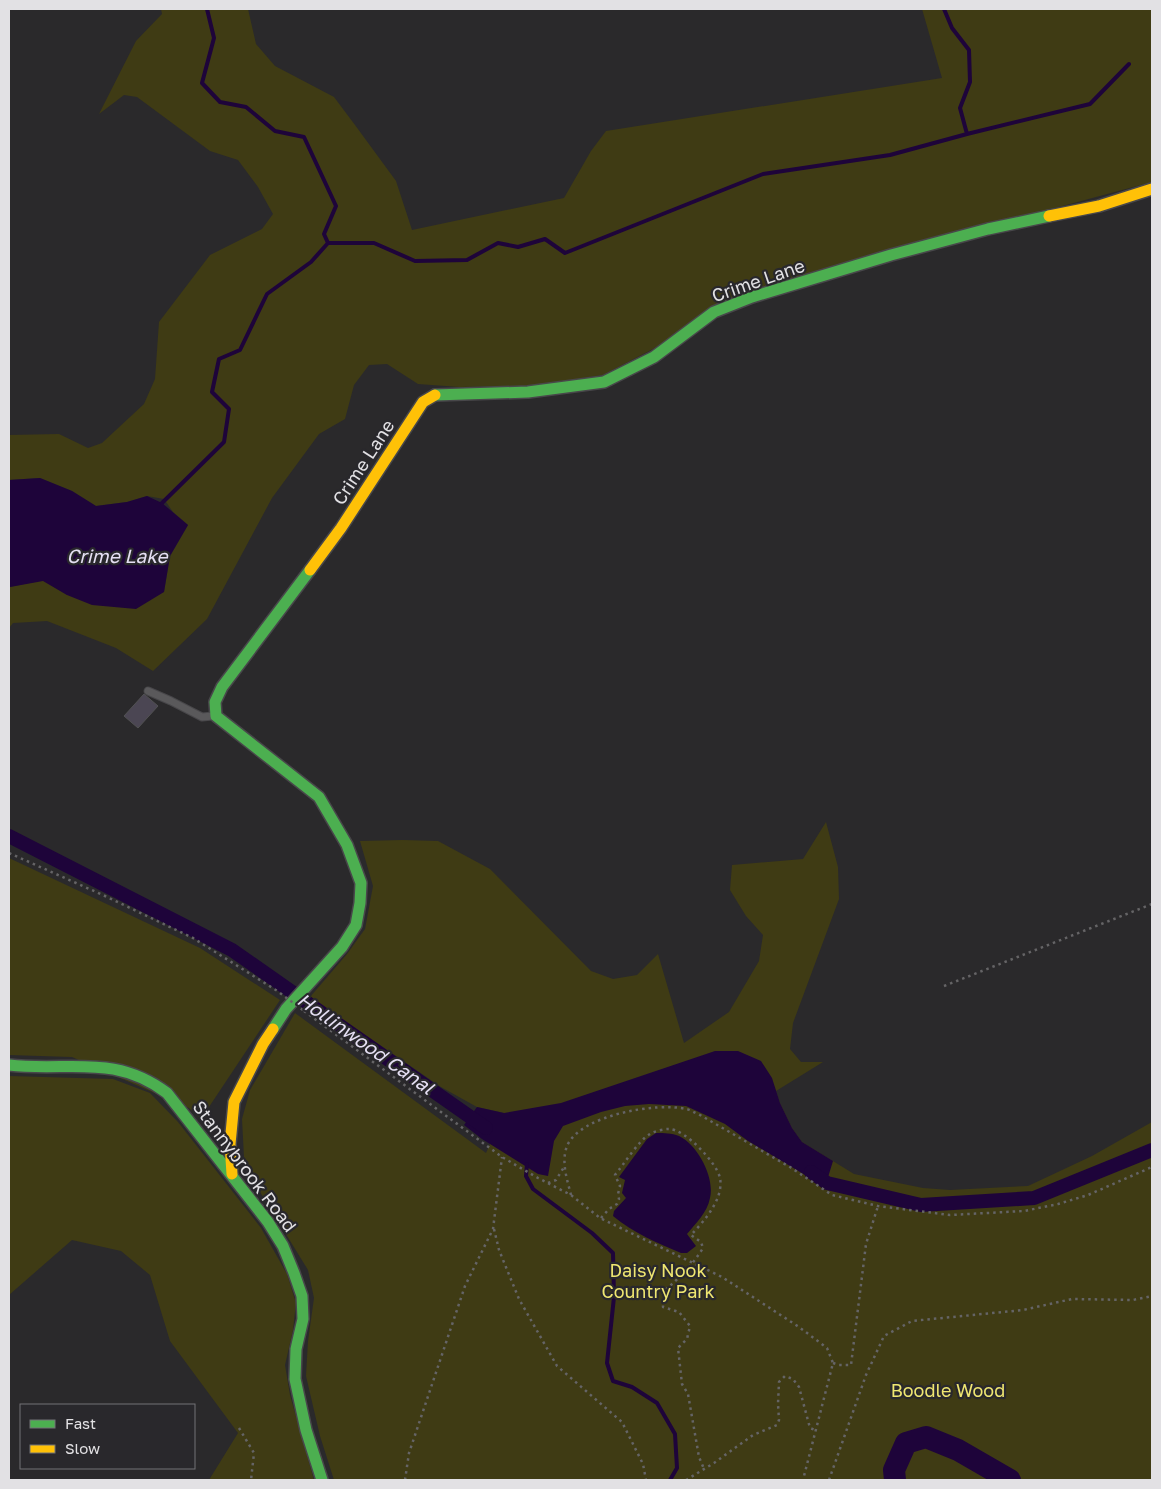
<svg xmlns="http://www.w3.org/2000/svg" width="1161" height="1489" viewBox="0 0 1161 1489" font-family="'Golos Text',sans-serif">
<style>
.green{fill:#3f3b14}
.water{fill:#1e043a}
.lines{fill:none;stroke-linecap:round;stroke-linejoin:round}
.stream{stroke:#1e043a;stroke-width:4}
.canal{stroke:#1e043a;stroke-width:14}
.river{stroke:#1e043a;stroke-width:22}
.building{fill:#4b4653;stroke:#515152}
.lane-casing{stroke:#48474a;stroke-width:9}
.fast-casing{stroke:#48474a;stroke-width:14}
.slow-casing{stroke:#48474a;stroke-width:14}
.path{stroke:#656466;stroke-width:2.5;stroke-dasharray:2.5 4;stroke-linecap:butt}
.lane{stroke:#5a595b;stroke-width:7}
.fast{stroke:#4caf50;stroke-width:11}
.slow{stroke:#ffc107;stroke-width:11}
.path-bridge{stroke:#656466;stroke-width:2.5;stroke-dasharray:2.5 4;stroke-linecap:butt}
.labels{text-anchor:middle;dominant-baseline:central;stroke-width:4.5;stroke-linejoin:round;paint-order:stroke}
.street-label{font-size:18px;fill:#e2e1e4;stroke:#29282c}
.park-label{font-size:18px;fill:#efe671;stroke:#29282c}
.water-label{font-size:19px;font-style:italic;fill:#e5dff3;stroke:#29282c}
</style>
<rect width="100%" height="100%" fill="#2a292b"/>
<!-- green -->
<path class="green" d="M161,9H248L256,44L275,66L334,97L355,125L396,181L412,230L564,198L591,151L606,131L942,78L922,9H1152V182L750,290L653,349L603,375L531,386L459,387L418,384L387,364L369,365L354,385L345,419L319,434L272,498L207,619L153,671L116,648L47,621L13,623L9,628V589L10,587L43,580L67,595L164,592L170,556L188,525L173,512L164,499L147,496L127,502L96,506L72,491L40,478L9,480V435L59,434L88,448L102,443L144,404L155,379L159,322L210,255L262,229L273,214L258,187L238,160L210,151L137,97L124,95L99,114L136,41L162,14Z
M826,822L838,867L839,899L793,1023L790,1049L801,1062H823L776,1091L780,1103L792,1128L802,1142L854,1174L923,1188L950,1190L1028,1186L1092,1156L1152,1122V1480H334L320,1436L306,1376L308,1341L314,1298L308,1270L257,1187L244,1157L242,1119L250,1090L295,1013L486,1153L504,1113L477,1107L441,1087L310,997L347,954L365,929L373,886L360,841L403,840L438,841L490,869L591,971L613,979L637,975L658,954L684,1043L729,1012L759,961L763,935L746,916L730,890L732,865L803,859Z
M9,858L200,948L280,1000L201,1119L189,1108L72,1057L9,1055Z
M9,1076L113,1079L150,1093L178,1122L261,1228L287,1274L296,1303L293,1330L285,1365L290,1395L314,1480H209L238,1433L170,1341L150,1275L121,1251L72,1240L9,1295Z"/>
<!-- water -->
<path class="water" d="M40,478L72,491L96,506L127,502L147,496L162,503L188,525L170,556L164,592L136,609L92,605L67,595L43,581L10,587L9,589V480Z
M715,1051H738L761,1061L772,1078L780,1103L792,1128L802,1142L833,1161L825,1187L748,1141L725,1124L686,1106L649,1104L625,1106L601,1112L563,1126L554,1141L548,1176L538,1174L482,1139L464,1125L477,1107L504,1113L561,1103Z
M656,1133C665,1133 671,1133 679,1136C698,1145 715,1178 710,1198C707,1213 696,1223 687,1234L696,1246L687,1253H681C658,1243 633,1233 613,1216L614,1211L626,1198L622,1193L625,1180L619,1177L647,1139Z"/>
<g class="lines">
<!-- stream -->
<path class="stream" d="M207,9L214,38L202,83L220,102L246,107L275,131L304,137L336,206L324,234L328,243
M944,9L952,28L969,50L970,82L960,108L967,134
M162,503L224,442L229,409L212,392L219,359L240,350L267,294L311,262L328,243H374L415,261L467,260L498,243L518,247L545,239L565,253L763,174L890,155L967,134L1090,104L1129,64
M527,1164L526,1176L533,1189L592,1233L613,1253L614,1297L607,1363L613,1381L632,1387L657,1403L675,1434L677,1468L670,1480"/>
<!-- canal -->
<path class="canal" d="M9,836L232,950L486,1128
M811,1172L827,1183L921,1205L1034,1198L1152,1150"/>
<!-- river -->
<path class="river" d="M895,1480L894,1470L906,1443L926,1437L958,1450L1010,1480"/>
</g>
<!-- building -->
<path class="building" d="M144,694L158,706L138,728L124,716Z"/>
<g class="lines">
<defs>
<path id="lane" d="M148,691L171,701L202,717L213,716"/>
<path id="fast" d="M435,395L528,392L604,382L654,357L714,312L752,297L891,255L988,229L1049,216
M273,1029L286,1009L342,947L356,925L360,903L361,883L347,845L319,797L216,716L215,702L222,687L310,570
M9,1065C68,1072 114,1053 167,1093L268,1222L283,1246L294,1273L302,1296L303,1319L296,1349L295,1379L306,1430L322,1480"/>
<path id="slow" d="M1049,216L1099,206L1152,189
M310,570L341,528L423,402L435,395
M232,1174L230,1144L234,1102L263,1044L273,1029"/>
</defs>
<!-- lane casing -->
<use href="#lane" class="lane-casing"/>
<!-- fast casing -->
<use href="#fast" class="fast-casing"/>
<!-- slow casing -->
<use href="#slow" class="slow-casing"/>
<!-- path -->
<path class="path" d="M9,853L105,896L193,938L279,992
M944,986L1152,904
M304,1011L502,1157L538,1178L571,1195L600,1218L722,1277L799,1327L827,1348L833,1363L803,1480
M548,1183L556,1180L564,1167
M571,1195C567,1179 561,1162 567,1146C580,1115 657,1102 686,1109C691,1110 695,1113 700,1115L790,1167L832,1195L878,1206L950,1215L1024,1211L1058,1204L1088,1195L1152,1167
M601,1218L609,1209L617,1204L619,1199L618,1194L620,1186L615,1175C624,1164 639,1140 650,1134C655,1131 663,1129 669,1129C685,1129 717,1163 720,1178C724,1199 704,1221 691,1235L701,1242L703,1248C692,1266 679,1278 663,1292V1307L679,1312L690,1326L687,1339L678,1348L682,1384L688,1394L699,1457L704,1469
M494,1229L499,1250L519,1299L557,1366L622,1422L643,1464L646,1480
M833,1363L839,1365H851L866,1244L878,1206
M239,1428L254,1453L251,1480
M405,1480L409,1453L465,1286L493,1229L502,1157
M686,1480L714,1463L753,1435L777,1425L779,1420L778,1404L779,1382L785,1376L793,1379L799,1387L810,1428L815,1430
M829,1480L866,1375L884,1336L912,1321L1023,1310L1072,1299L1133,1300L1152,1296"/>
<!-- lane -->
<use href="#lane" class="lane"/>
<!-- fast -->
<use href="#fast" class="fast"/>
<!-- slow -->
<use href="#slow" class="slow"/>
<!-- path-bridge -->
<path class="path-bridge" d="M280,993L304,1011"/>
</g>
<g class="labels">
<!-- street labels -->
<g class="street-label">
<text transform="translate(758 280) rotate(-19)">Crime Lane</text>
<text transform="translate(363 462) rotate(-57)">Crime Lane</text>
<text transform="translate(245 1166) rotate(53)">Stannybrook Road</text>
</g>
<!-- park labels -->
<g class="park-label">
<text x="658" y="1270">Daisy Nook<tspan x="658" dy="21">Country Park</tspan></text>
<text x="948" y="1390">Boodle Wood</text>
</g>
<!-- water labels -->
<g class="water-label">
<text x="117" y="555">Crime Lake</text>
<text transform="translate(366 1043) rotate(35)">Hollinwood Canal</text>
</g>
</g>
<!-- border -->
<rect width="1161" height="1489" fill="none" stroke="#e2e1e4" stroke-width="20"/>
<!-- legend -->
<rect x="20" y="1404" width="175" height="65" fill="#29282c" stroke="#737276"/>
<rect x="30" y="1420" width="25" height="8" fill="#4caf50" stroke="#737276"/>
<text x="65" y="1429" font-size="15" fill="#e2e1e4">Fast</text>
<rect x="30" y="1445" width="25" height="8" fill="#ffc107" stroke="#737276"/>
<text x="65" y="1454" font-size="15" fill="#e2e1e4">Slow</text>
</svg>
